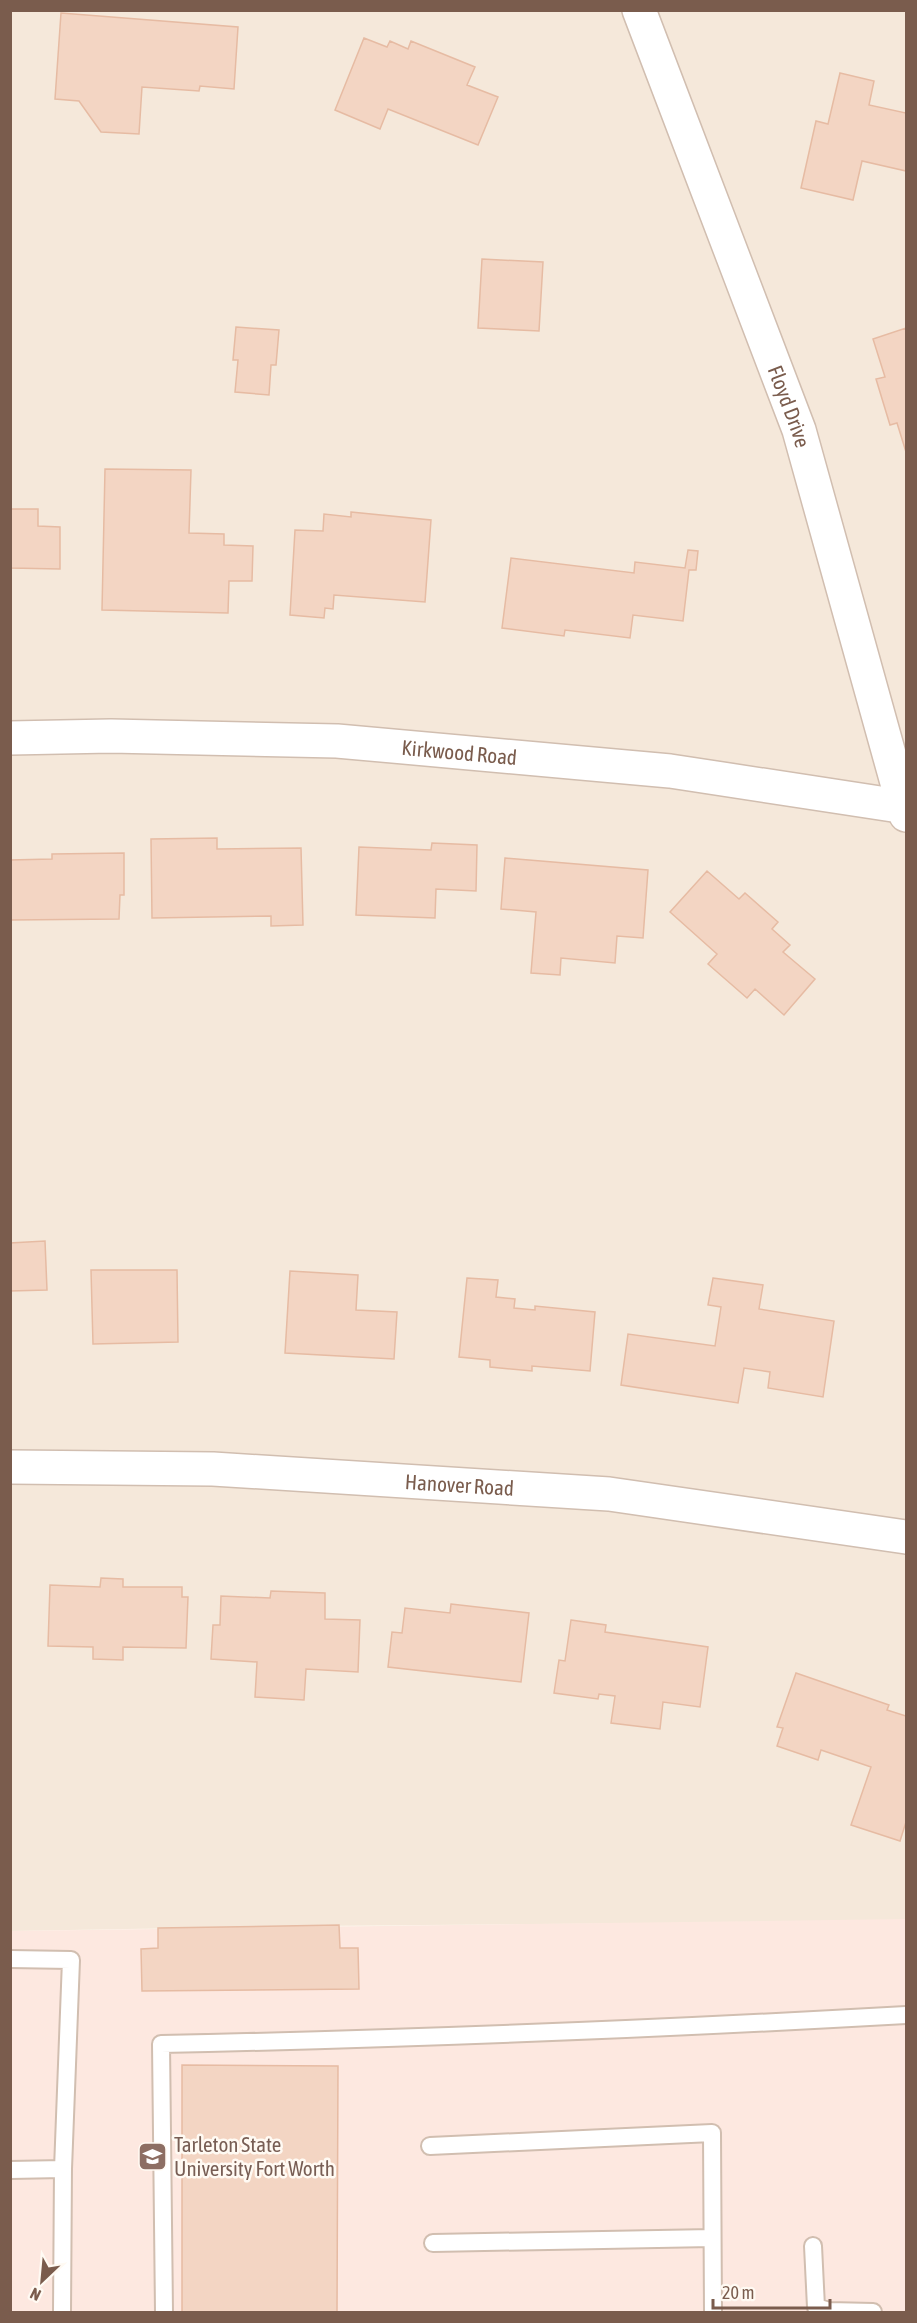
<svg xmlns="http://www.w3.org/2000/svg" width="917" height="2323" viewBox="0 0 917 2323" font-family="'Asap Condensed',sans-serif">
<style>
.residential{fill:#f5e8da}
.commercial{fill:#fde8e0}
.building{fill:#f3d5c3;stroke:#e6bba3;stroke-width:1.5}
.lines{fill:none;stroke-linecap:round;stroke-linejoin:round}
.lane-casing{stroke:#d1beb0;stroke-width:20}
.street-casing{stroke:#d1beb0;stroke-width:36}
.lane{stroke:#fff;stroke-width:16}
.street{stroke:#fff;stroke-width:33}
.labels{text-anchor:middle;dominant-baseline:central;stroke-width:5;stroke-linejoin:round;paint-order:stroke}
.street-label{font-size:21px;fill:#7a5c4d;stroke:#fffaf3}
.education-label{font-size:21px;fill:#785e54;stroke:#fffaf3;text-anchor:start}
</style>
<rect width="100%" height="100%" fill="#fdf6ec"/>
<!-- residential -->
<path class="residential" d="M10,11H906V1921L300,1926L11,1931Z"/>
<!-- commercial -->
<path class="commercial" d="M906,1919V2312H11L10,1931Z"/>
<!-- building -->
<path class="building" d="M61,13L238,27L234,89L200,86L199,91L142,87L139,134L101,132L79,101L55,99Z
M364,38L387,47L390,41L408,49L411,41L475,67L467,85L498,97L478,145L388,109L380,129L335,110Z
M840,73L874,81L869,105L906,113V171L862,161L853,200L801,188L816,121L828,124Z
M482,259L543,262L539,331L478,328Z
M236,327L279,330L276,365H271L269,395L235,392L238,360H233Z
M906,328V452L897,423L890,425L876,379L885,377L873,339Z
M105,469L191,470L189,533L224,534V545L253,546L252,581H229L228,613L102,610Z
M10,509H38V526L60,527V569L10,568Z
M351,512L431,520L425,602L334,595L333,609L325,608L324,618L290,615L295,530L323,531L324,514L351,517Z
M688,550L698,551L696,570H689L683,621L633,615L630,638L565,630L564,636L502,628L511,558L634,573L635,562L685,568Z
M217,838V849L301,848L303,925L271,926V916L152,918L151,839Z
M432,843L477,845L476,891L436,889L435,918L356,915L359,847L431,850Z
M124,853V895H120L119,919L10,920V860L52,859V854Z
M505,858L648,870L643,938L617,936L615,963L561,958L560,975L531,973L536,912L501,909Z
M707,871L739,899L745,893L778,922L772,929L790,945L783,952L815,979L784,1015L755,989L747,998L708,964L717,954L670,912Z
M45,1241L47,1290L10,1291V1243Z
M91,1270H177L178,1342L93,1344Z
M290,1271L358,1275L356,1310L397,1312L394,1359L285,1353Z
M467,1278L498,1280L496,1297L515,1299L514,1308L535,1310V1306L595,1312L590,1371L532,1366V1371L490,1367V1360L459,1357Z
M713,1278L763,1285L759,1309L834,1321L823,1397L768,1388L770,1372L744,1368L738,1403L621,1385L628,1334L715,1346L721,1307L708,1305Z
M101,1578L123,1579V1587H182V1597H188L186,1648L123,1647V1660L93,1659V1647L48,1646L50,1585L100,1587Z
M271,1591L325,1593V1619L360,1620L358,1672L306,1669L304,1700L255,1697L257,1662L211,1659L213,1625H220L221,1596L270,1598Z
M451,1604L529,1613L521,1682L388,1667L392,1632L402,1633L405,1608L450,1613Z
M571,1620L606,1625L605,1632L708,1647L700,1707L663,1702L660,1729L611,1723L615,1696L599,1694L598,1699L554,1693L559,1660L565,1661Z
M796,1673L889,1705L887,1710L906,1716V1822L900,1841L851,1825L871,1767L821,1750L818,1760L777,1746L783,1728L777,1727Z
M339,1925L340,1948H358L359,1989L142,1991L141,1949L158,1948V1928Z
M182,2065L338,2066L337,2312H182Z"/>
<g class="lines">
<defs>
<path id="lane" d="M10,1959L71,1960L63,2169
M430,2146L712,2133L713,2312
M10,2170L63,2169L62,2312
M433,2243L712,2238
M813,2246L816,2307L829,2311L873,2312
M164,2312L161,2044C410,2039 658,2029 906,2015"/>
<g id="street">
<path id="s1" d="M639,10L799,430L906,815"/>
<path id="s2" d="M10,738L111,736L337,741L670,771L906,807"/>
<path id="s3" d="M10,1467L213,1469L609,1494L906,1537"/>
</g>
</defs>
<!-- lane casing -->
<use href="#lane" class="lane-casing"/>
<!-- street casing -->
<use href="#street" class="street-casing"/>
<!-- lane -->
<use href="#lane" class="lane"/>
<!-- street -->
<use href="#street" class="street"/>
</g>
<!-- icons -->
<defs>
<symbol id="school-square" viewBox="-11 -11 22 22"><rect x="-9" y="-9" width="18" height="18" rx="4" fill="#8d6e63" stroke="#fffaf3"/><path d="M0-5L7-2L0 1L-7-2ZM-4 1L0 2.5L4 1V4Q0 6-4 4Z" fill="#fff"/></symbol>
</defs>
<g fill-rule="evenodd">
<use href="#school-square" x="136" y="2140" width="33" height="33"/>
</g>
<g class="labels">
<!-- street labels -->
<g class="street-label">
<text stroke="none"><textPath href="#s1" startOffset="424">Floyd Drive</textPath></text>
<text stroke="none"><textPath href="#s2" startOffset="450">Kirkwood Road</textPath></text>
<text stroke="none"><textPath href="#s3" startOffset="450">Hanover Road</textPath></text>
</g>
<!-- education labels -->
<g class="education-label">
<text x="174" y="2144">Tarleton State<tspan x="174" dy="24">University Fort Worth</tspan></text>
</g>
</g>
<!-- border -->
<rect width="917" height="2323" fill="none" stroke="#7a5c4d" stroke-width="24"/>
<!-- north arrow -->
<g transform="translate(42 2281) rotate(206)" stroke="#fffaf3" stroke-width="4.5" paint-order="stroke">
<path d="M0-4.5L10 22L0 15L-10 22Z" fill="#7a5c4d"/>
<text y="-9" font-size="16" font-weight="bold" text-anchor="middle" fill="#7a5c4d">N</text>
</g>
<!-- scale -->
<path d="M713 2299v9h117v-9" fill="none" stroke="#7a5c4d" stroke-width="3"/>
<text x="722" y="2299" font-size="18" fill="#7a5c4d" stroke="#fffaf3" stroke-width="4.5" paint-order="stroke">20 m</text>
</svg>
